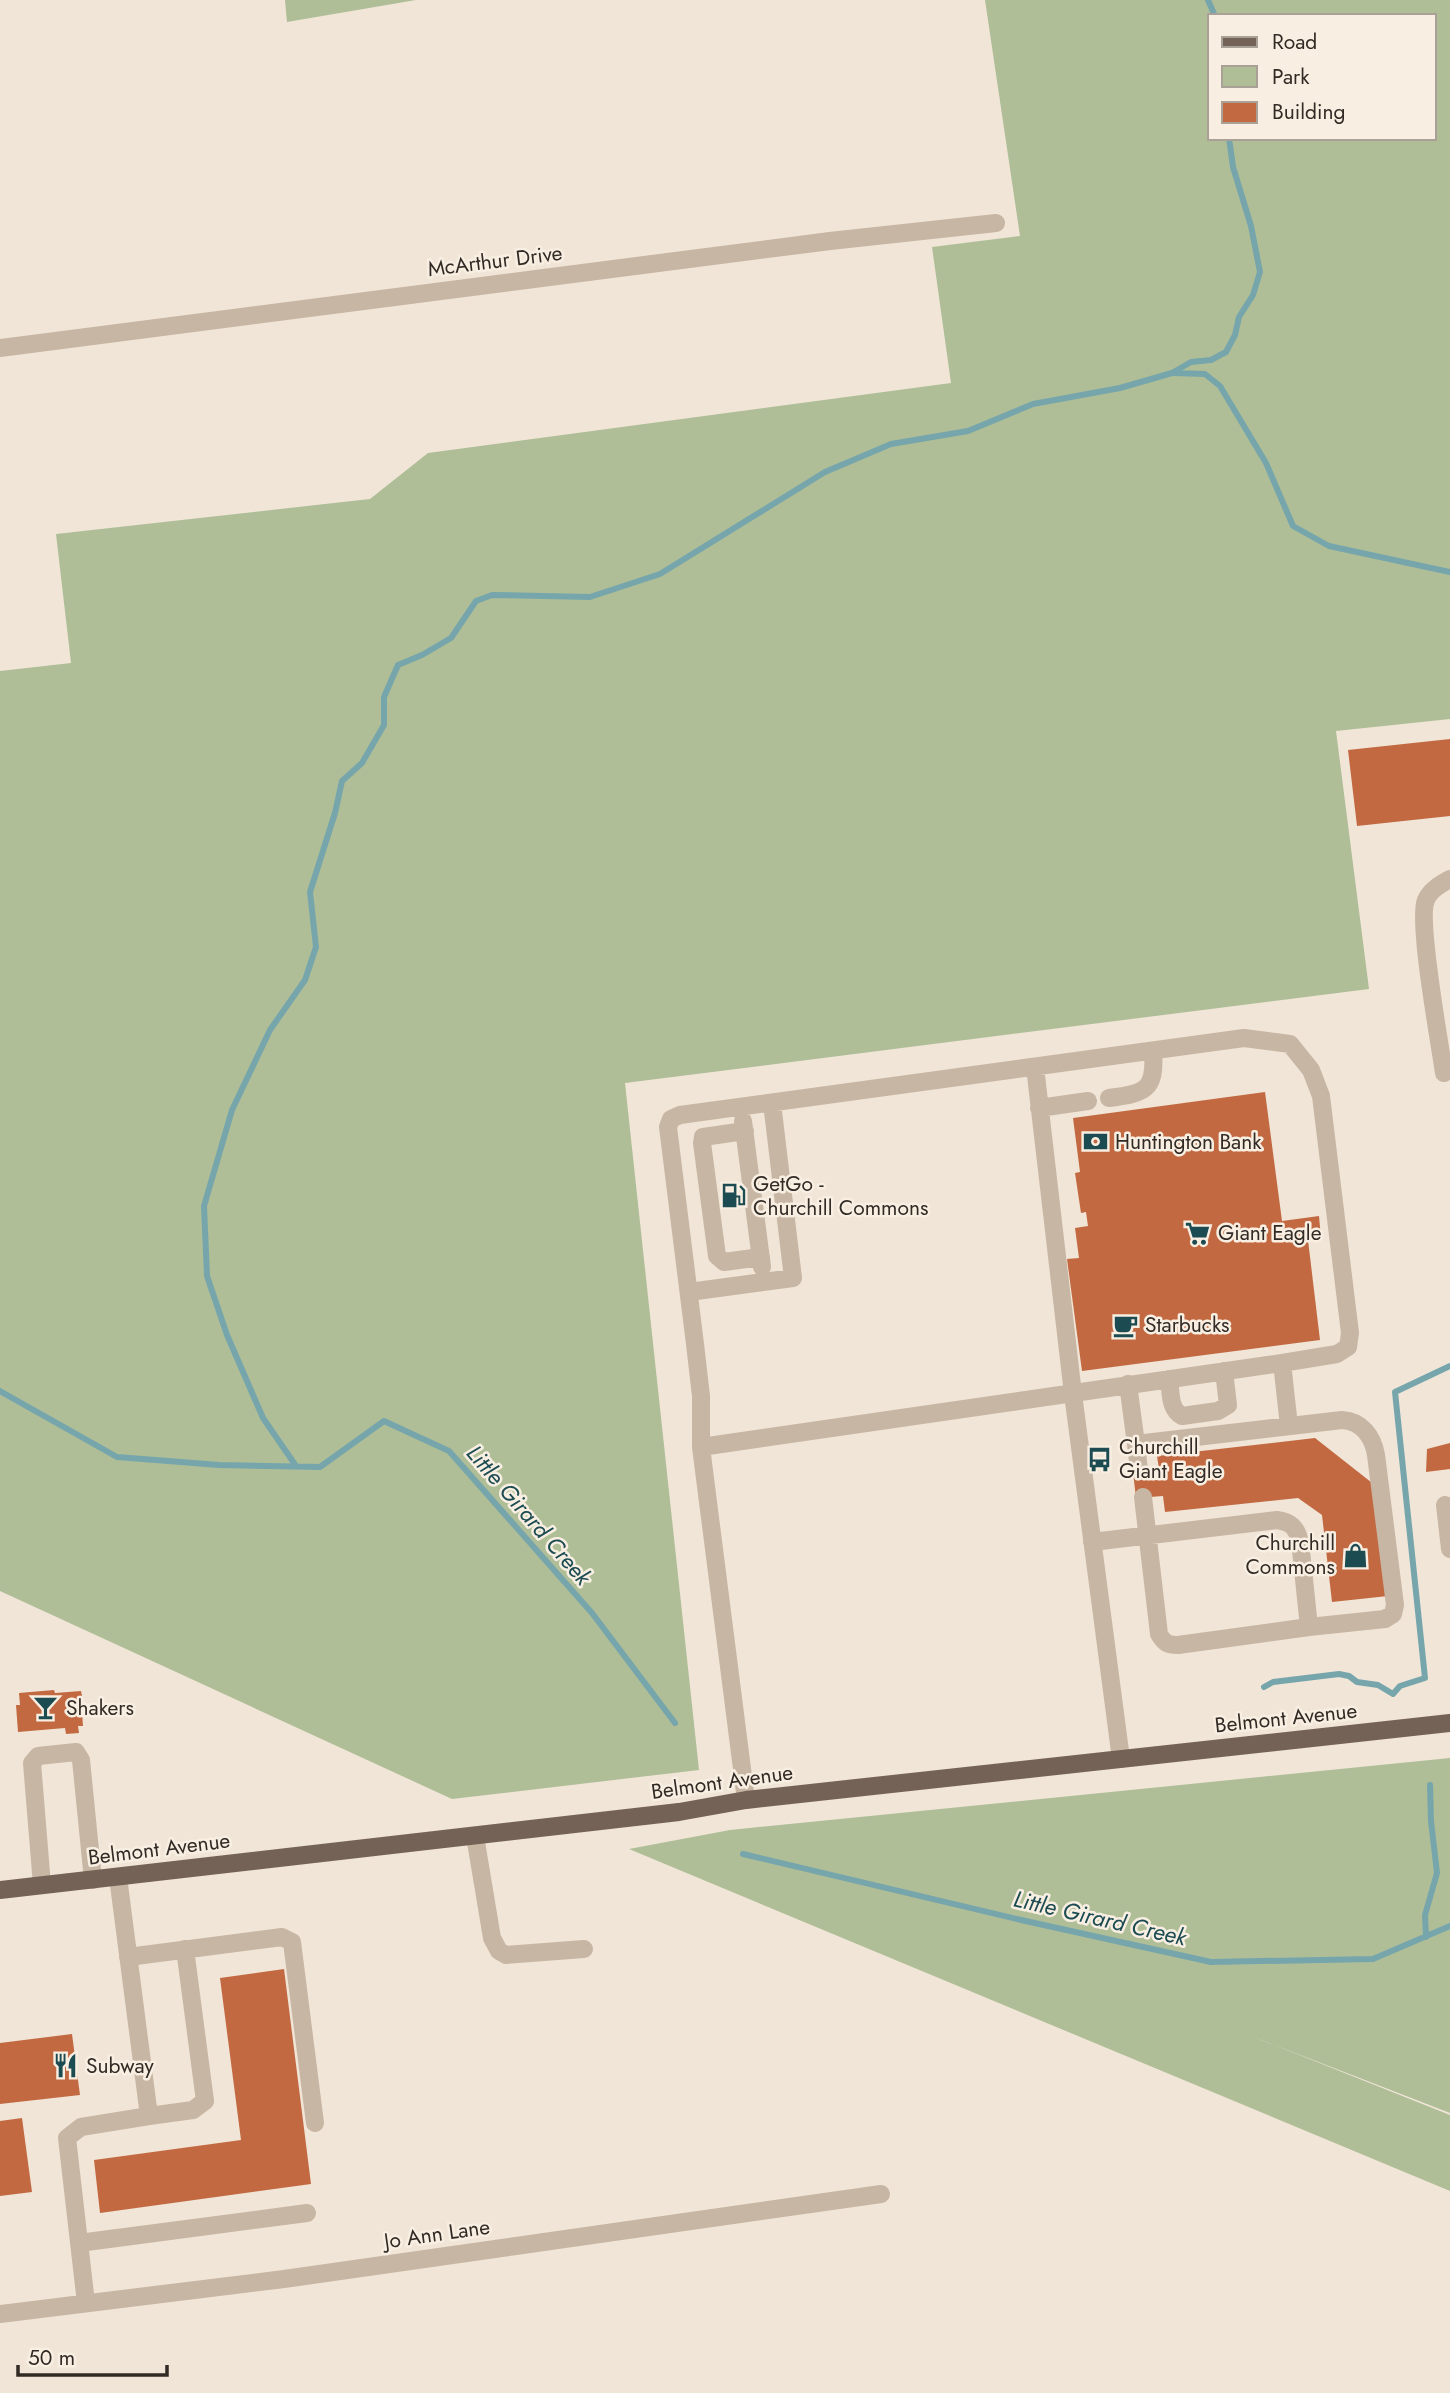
<svg xmlns="http://www.w3.org/2000/svg" width="1450" height="2393" viewBox="0 0 1450 2393" font-family="Jost,sans-serif">
<style>
.green{fill:#afbe97;fill-rule:evenodd}
.lines{fill:none;stroke-linecap:round;stroke-linejoin:round}
.stream{stroke:#76a6ac;stroke-width:6}
.building{fill:#c36941}
.minor{stroke:#c7b6a3;stroke-width:18}
.major{stroke:#746256;stroke-width:18}
.labels{text-anchor:middle;dominant-baseline:central;stroke-width:5;stroke-linejoin:round;paint-order:stroke}
.street-label{font-size:21px;fill:#322a25;stroke:#f8efe2}
.poi-label{font-size:21px;fill:#322a25;stroke:#f8efe2;text-anchor:start}
.water-label{font-size:23px;font-style:italic;fill:#1c4b52;stroke:#f8efe2}
</style>
<rect width="100%" height="100%" fill="#f0e5d7"/>
<!-- green -->
<path class="green" d="M285,0H416L287,22Z
M985,0H1450V719L1336,731L1369,989L625,1083L699,1770L452,1799L0,1591V671L71,663L56,534L370,499L428,453L951,383L932,247L1020,236ZM1210,16H1434V138H1210Z
M1450,1758V2113L1249,2035L1450,2115V2191L629,1849L730,1830Z"/>
<g class="lines">
<!-- stream -->
<path class="stream" d="M1208,0L1215,16
M1174,373L1205,374L1220,386L1266,463L1293,526L1329,546L1450,572
M0,1391L117,1457L219,1465L320,1467L384,1421L449,1451L592,1613L675,1723
M296,1466L263,1418L227,1335L207,1276L204,1206L232,1110L270,1030L305,980L316,947L310,892L335,813L342,781L362,763L384,725V697L398,665L422,655L451,638L476,601L492,595L590,597L660,574L825,472L891,444L968,431L1033,404L1120,388L1172,373L1191,362L1211,360L1226,352L1235,335L1239,317L1253,295L1260,272L1251,226L1233,167L1229,138
M1264,1687L1273,1682L1339,1674L1349,1676L1357,1682L1378,1685L1393,1694L1400,1686L1425,1678L1395,1392L1450,1366
M743,1854L1021,1920L1211,1962L1373,1959L1450,1926
M1426,1937L1425,1915L1437,1873L1431,1821L1430,1785"/>
</g>
<!-- building -->
<path class="building" d="M1450,739V816L1357,826L1348,750Z
M1265,1092L1282,1221L1319,1216L1321,1238L1308,1240L1320,1340L1082,1371L1067,1259L1079,1258L1075,1228L1088,1226L1086,1212L1081,1213L1075,1173L1080,1172L1073,1118Z
M1315,1438L1376,1486L1388,1596L1332,1602L1322,1515L1298,1498L1165,1512L1163,1496L1136,1498L1133,1472L1159,1469L1157,1456Z
M1450,1443V1469L1426,1472L1427,1449Z
M54,1690L55,1693L81,1691L83,1701H75L77,1712H82L83,1726H78L79,1733L66,1734L65,1728L18,1732L16,1705H20L19,1693Z
M284,1969L311,2184L100,2213L94,2160L241,2140L220,1978Z
M72,2034L80,2095L0,2104V2043Z
M22,2118L32,2192L0,2196V2121Z"/>
<g class="lines">
<!-- minor -->
<path class="minor" d="M0,348L830,241L996,223
M1035,1067L1073,1394L1121,1759
M1444,1073C1440,1044 1417,920 1426,900C1430,890 1441,884 1450,879
M1109,1098C1145,1093 1156,1091 1153,1051
M1039,1108L1088,1101
M743,1121L762,1267
M745,1131L703,1137L702,1143L717,1256L724,1262L761,1257
M689,1292L793,1278L772,1103
M1282,1363L1289,1426
M1169,1379C1171,1392 1169,1409 1182,1416L1218,1411L1228,1405L1224,1371
M1136,1444L1139,1471
M701,1447L1282,1363L1337,1354L1348,1347L1350,1333L1321,1096L1311,1070L1290,1044L1244,1038L680,1115L671,1119L668,1127L695,1344L701,1396V1447L746,1800
M1143,1497L1159,1634C1164,1643 1168,1645 1178,1645L1309,1627
M1445,1505L1450,1549
M1092,1542L1277,1520C1291,1522 1296,1527 1300,1541L1309,1627L1385,1619L1393,1614L1395,1605L1376,1455C1373,1437 1362,1421 1342,1420L1136,1444L1128,1384
M475,1836L492,1938L499,1951L506,1955L584,1949
M42,1885L32,1763L38,1756L76,1752L81,1760L93,1880
M128,1957L282,1937L292,1942L315,2123
M149,2116L193,2110L205,2101L185,1949
M79,2243L307,2213
M86,2303L67,2138L81,2127L149,2116L118,1877
M0,2314L284,2279L881,2194"/>
<!-- major -->
<path class="major" d="M0,1890L679,1812L746,1800L1450,1723"/>
</g>
<!-- icons -->
<defs>
<symbol id="bank-bare" viewBox="-9 -9 18 18"><path d="M-6-4H6V4H-6ZM0-2.3a2.3 2.3 0 1 0 0 4.6a2.3 2.3 0 1 0 0-4.6Z" fill="#1c4b52" stroke="#f8efe2" stroke-width="2.5" paint-order="stroke"/></symbol>
<symbol id="fuel-bare" viewBox="-9 -9 18 18"><path d="M-5.5-6h7V0h2V4h1.3V-2.5L3-4.5l.8-.8L6-3V5H2.5V1h-1V6h-7ZM-4.2-4.7v3.2H.2V-4.7Z" fill="#1c4b52" stroke="#f8efe2" stroke-width="2.5" paint-order="stroke"/></symbol>
<symbol id="supermarket-bare" viewBox="-9 -9 18 18"><path d="M-6-5.5h2.5l.6 2H6L4.5 2H-2.5L-4.4-4H-6ZM-1.5 3.2a1.3 1.3 0 1 0 .1 0ZM3 3.2a1.3 1.3 0 1 0 .1 0Z" fill="#1c4b52" stroke="#f8efe2" stroke-width="2.5" paint-order="stroke"/></symbol>
<symbol id="cafe-bare" viewBox="-9 -9 18 18"><path d="M-5.5-4.5H6V0H3Q3 3.5 0 3.5H-2.5Q-5.5 3.5-5.5 0ZM3-3.2v2h1.7v-2ZM-6 4.5H4V6H-6Z" fill="#1c4b52" stroke="#f8efe2" stroke-width="2.5" paint-order="stroke"/></symbol>
<symbol id="bus-bare" viewBox="-9 -9 18 18"><path d="M-5-6H5V4H4V6H2V4H-2V6H-4V4H-5ZM-3.5-4V0h7V-4ZM-3.5 1.2v1.5H-2V1.2ZM2 1.2v1.5H3.5V1.2Z" fill="#1c4b52" stroke="#f8efe2" stroke-width="2.5" paint-order="stroke"/></symbol>
<symbol id="shop-bare" viewBox="-9 -9 18 18"><path d="M-5-2.5h2.3a2.7 3.5 0 0 1 5.4 0H5L5.5 6h-11ZM-1.5-2.5h3a1.5 2.3 0 0 0-3 0Z" fill="#1c4b52" stroke="#f8efe2" stroke-width="2.5" paint-order="stroke"/></symbol>
<symbol id="bar-bare" viewBox="-9 -9 18 18"><path d="M-6-5H6L.8 .8V4.5H3.5V6h-7V4.5H-.8V.8Z" fill="#1c4b52" stroke="#f8efe2" stroke-width="2.5" paint-order="stroke"/></symbol>
<symbol id="restaurant-bare" viewBox="-9 -9 18 18"><path d="M-5-6h1v4h1v-4h1v4h1v-4h1v5L-1.5 .5V6h-2V.5L-5-1ZM5-6V6H3V1.5H1.5Q1.5-4 5-6Z" fill="#1c4b52" stroke="#f8efe2" stroke-width="2.5" paint-order="stroke"/></symbol>
</defs>
<g fill-rule="evenodd">
<use href="#bank-bare" x="1078" y="1124" width="35" height="35"/>
<use href="#fuel-bare" x="716" y="1178" width="35" height="35"/>
<use href="#supermarket-bare" x="1180" y="1216" width="35" height="35"/>
<use href="#cafe-bare" x="1108" y="1308" width="35" height="35"/>
<use href="#bus-bare" x="1082" y="1442" width="35" height="35"/>
<use href="#shop-bare" x="1338" y="1538" width="35" height="35"/>
<use href="#bar-bare" x="28" y="1690" width="35" height="35"/>
<use href="#restaurant-bare" x="48" y="2048" width="35" height="35"/>
</g>
<g class="labels">
<!-- street labels -->
<g class="street-label">
<text transform="translate(495 261) rotate(-7)">McArthur Drive</text>
<text transform="translate(1286 1718) rotate(-6)">Belmont Avenue</text>
<text transform="translate(722 1782) rotate(-8)">Belmont Avenue</text>
<text transform="translate(159 1849) rotate(-7)">Belmont Avenue</text>
<text transform="translate(437 2234) rotate(-8)">Jo Ann Lane</text>
</g>
<!-- poi labels -->
<g class="poi-label">
<text x="1115" y="1142">Huntington Bank</text>
<text x="753" y="1184">GetGo -<tspan x="753" dy="24">Churchill Commons</tspan></text>
<text x="1218" y="1233">Giant Eagle</text>
<text x="1145" y="1325">Starbucks</text>
<text x="1119" y="1447">Churchill<tspan x="1119" dy="24">Giant Eagle</tspan></text>
<text x="1335" y="1543" text-anchor="end">Churchill<tspan x="1335" dy="24">Commons</tspan></text>
<text x="66" y="1708">Shakers</text>
<text x="86" y="2066">Subway</text>
</g>
<!-- water labels -->
<g class="water-label">
<text transform="translate(529 1515) rotate(49)">Little Girard Creek</text>
<text transform="translate(1100 1918) rotate(13)">Little Girard Creek</text>
</g>
</g>
<!-- legend -->
<rect x="1208" y="14" width="228" height="126" fill="#f8efe2" stroke="#a9a096" stroke-width="2"/>
<rect x="1222" y="37" width="35" height="10" fill="#746256" stroke="#a9a096" stroke-width="2"/>
<text x="1272" y="49" font-size="21" fill="#322a25">Road</text>
<rect x="1222" y="66" width="35" height="21" fill="#afbe97" stroke="#a9a096" stroke-width="2"/>
<text x="1272" y="84" font-size="21" fill="#322a25">Park</text>
<rect x="1222" y="102" width="35" height="21" fill="#c36941" stroke="#a9a096" stroke-width="2"/>
<text x="1272" y="119" font-size="21" fill="#322a25">Building</text>
<!-- scale -->
<path d="M18 2365v10h149v-10" fill="none" stroke="#322a25" stroke-width="3.5"/>
<text x="28" y="2365" font-size="21" fill="#322a25" stroke="#f8efe2" stroke-width="5" paint-order="stroke">50 m</text>
</svg>
